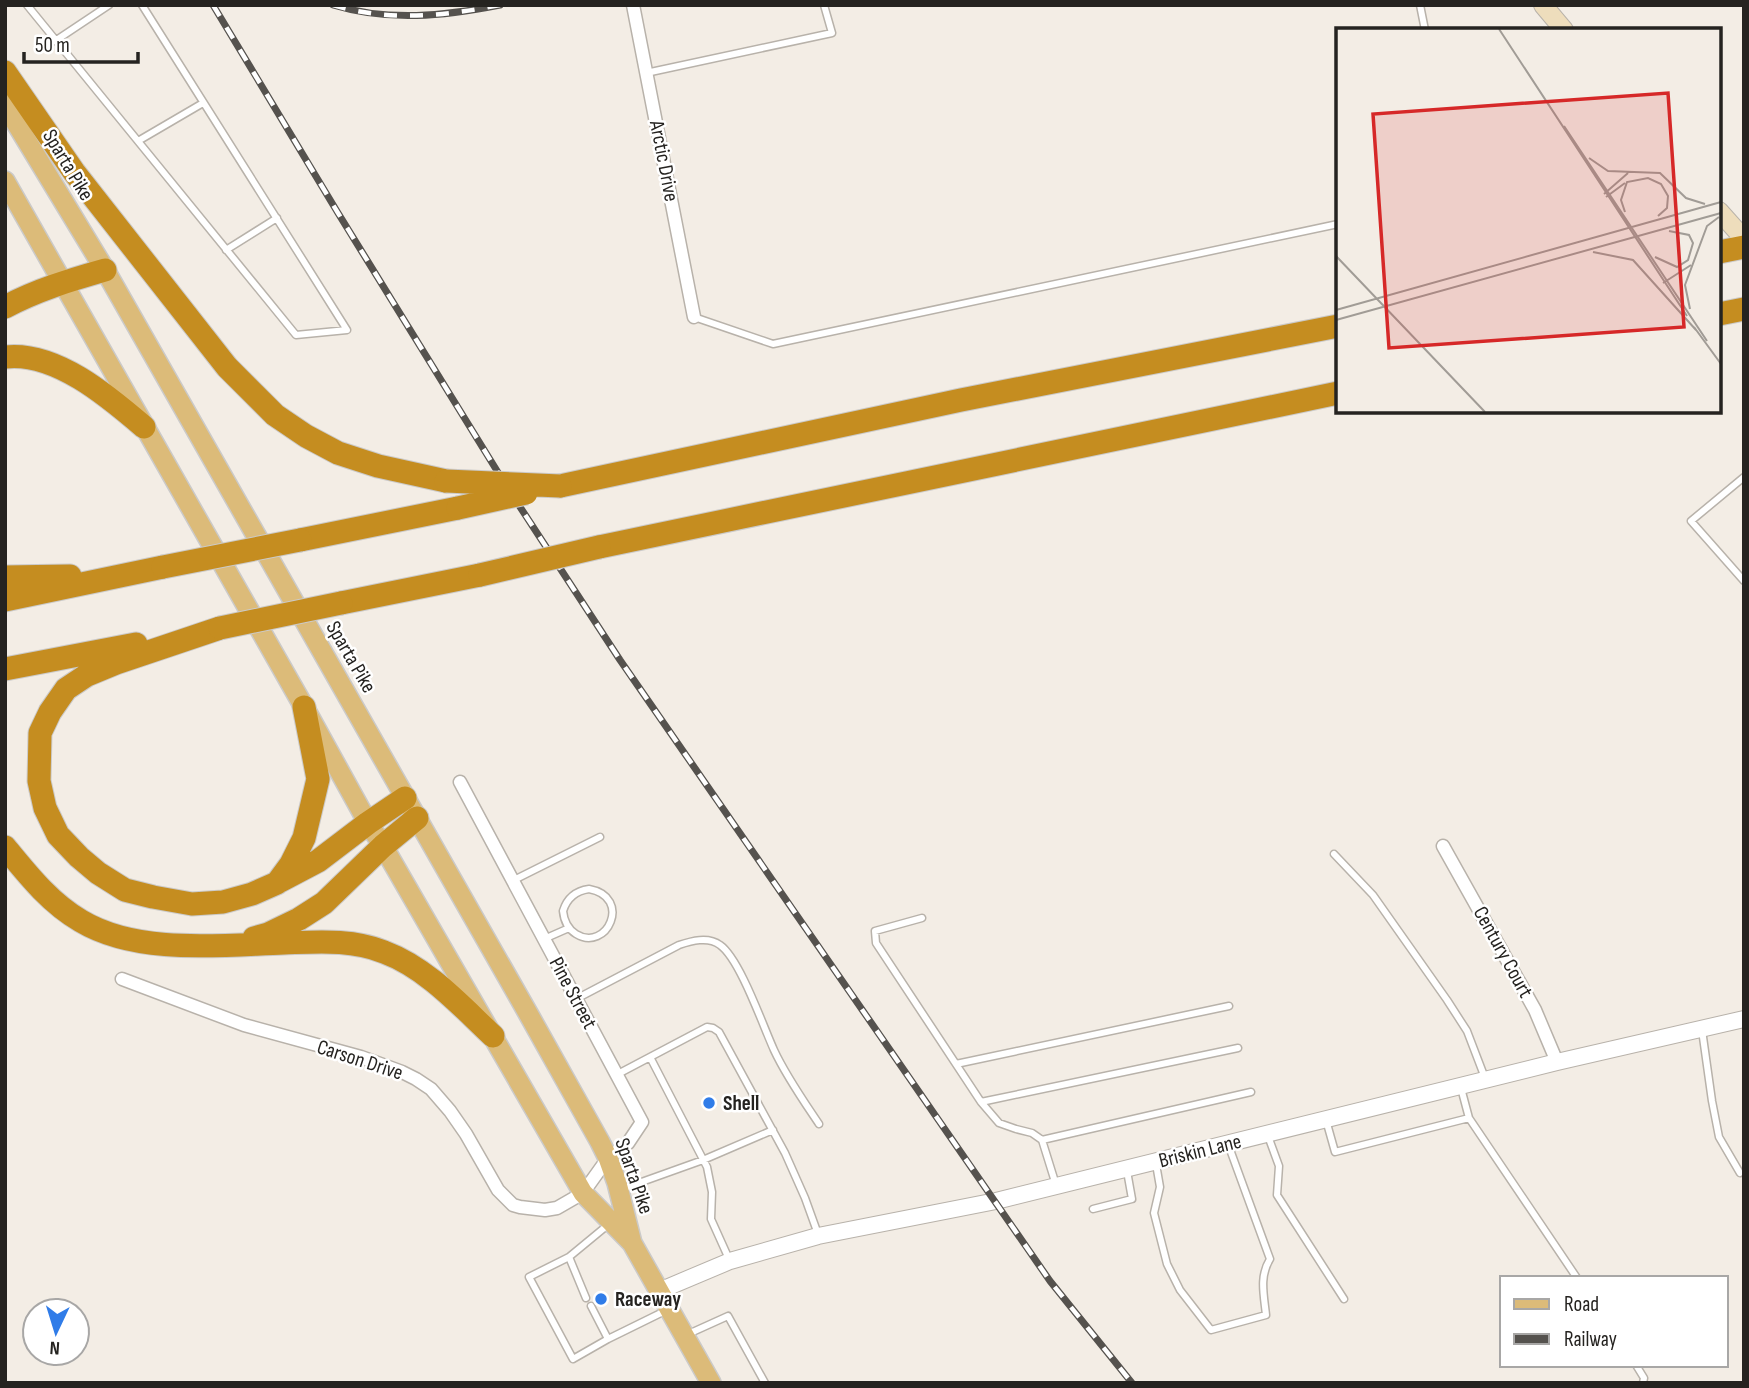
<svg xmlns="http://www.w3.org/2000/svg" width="1749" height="1388" viewBox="0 0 1749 1388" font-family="'Sofia Sans Condensed',sans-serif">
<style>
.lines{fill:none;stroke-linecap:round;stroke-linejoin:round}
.service-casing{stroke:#b8b2aa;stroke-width:9}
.minor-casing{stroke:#b8b2aa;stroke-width:15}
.tertiary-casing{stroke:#b8b2aa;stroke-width:18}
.secondary-casing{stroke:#b8b2aa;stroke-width:20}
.primary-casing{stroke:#cbcac9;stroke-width:22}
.motorway-casing{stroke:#cbcac9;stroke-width:25}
.service{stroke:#fff;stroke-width:6}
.minor{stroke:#fff;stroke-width:12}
.tertiary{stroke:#fff;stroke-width:16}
.secondary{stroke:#eeddbc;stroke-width:18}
.primary{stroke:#dcbb79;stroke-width:19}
.motorway{stroke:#c58d20;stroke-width:23}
.rail-casing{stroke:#55524e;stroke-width:7}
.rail{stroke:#fff;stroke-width:4.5;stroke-dasharray:13;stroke-linecap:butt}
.motorway-bridge-casing{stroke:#cbcac9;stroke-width:25;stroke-linecap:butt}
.motorway-bridge{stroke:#c58d20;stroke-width:23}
.poi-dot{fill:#307ce8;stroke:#fff;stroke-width:2.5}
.labels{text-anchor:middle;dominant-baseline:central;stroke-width:5;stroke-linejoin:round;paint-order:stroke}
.street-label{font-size:21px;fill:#252320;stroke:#fff}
.poi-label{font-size:21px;font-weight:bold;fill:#252320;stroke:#fff;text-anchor:start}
.inset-road{fill:none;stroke:#a19c96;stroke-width:2}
.view{fill:#d62828;fill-opacity:0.15;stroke:#d62828;stroke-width:3.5}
.inset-edge{fill:none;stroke:#252320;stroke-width:3.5}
</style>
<rect width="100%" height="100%" fill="#f3ede5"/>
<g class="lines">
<defs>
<path id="service" d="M27,5L296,335L347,330L142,5
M1420,5L1425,30
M55,41L109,5
M646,73L832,33L824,5
M138,141L203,103
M226,250L277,218
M694,317L773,344L1338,224
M1744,477L1691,521L1744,581
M1334,854L1373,895L1447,1000L1467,1031L1485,1078
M512,881L600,837
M589,889C633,897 607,953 576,934C568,929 564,921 563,911C567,898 575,891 589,889Z
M922,918L875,931L876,943L981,1102L999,1123L1016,1129L1032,1133L1042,1140L1056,1185
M544,939L569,928
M576,999L679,945C691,941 708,936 720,945C740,959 763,1026 774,1050C786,1076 803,1100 819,1124
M1702,1030L1712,1101L1719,1137L1740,1173
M650,1057L707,1167L712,1192L711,1219L729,1259
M956,1064L1229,1006
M616,1075L707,1027L713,1028L719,1032L785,1153L805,1198L818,1234
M981,1102L1238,1048
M1469,1118L1577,1278
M1326,1120L1335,1152L1469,1118L1461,1088
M1268,1136L1279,1166L1277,1195L1344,1299
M1042,1140L1251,1092
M1156,1164L1160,1187L1154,1213L1167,1264L1180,1290L1211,1330L1266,1315C1264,1295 1259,1277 1270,1259L1228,1144
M622,1189L703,1160L773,1130
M1093,1209L1132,1199L1127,1171
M569,1257L529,1277L573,1359L608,1339
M586,1298L569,1257L609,1224
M591,1306L608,1339L667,1310
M686,1335L728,1316L765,1383
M1636,1365L1644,1378L1643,1383"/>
<path id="minor" d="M633,5L694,317
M1443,846L1535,1010L1557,1062
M122,979L244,1025L361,1057L402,1072L416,1079L431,1089L450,1111L466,1134L498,1190L513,1205L520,1207L545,1210L557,1208L583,1193L608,1158L628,1143L642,1122L460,782"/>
<path id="tertiary" d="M659,1291L730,1261L818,1236L996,1201L1557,1062L1744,1019"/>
<path id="secondary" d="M1543,5L1564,30
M1719,211L1744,239"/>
<path id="primary" d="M5,105L105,270L529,1015L600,1142L608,1158L617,1183L632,1243L711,1383
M5,181L304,707L368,823L383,846L583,1193L631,1242"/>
<path id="motorway" d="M5,72L74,172L227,367L275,415L306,436L338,453L378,466L446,481
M1719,252L1744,247
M5,307C37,290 70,280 105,270
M1719,314L1744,309
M5,357C55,351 108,396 144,427
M560,486L961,400L1338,326
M300,540L458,508
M599,547L1338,393
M5,577L70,576
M5,600L163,567
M341,603L480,575
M220,628L116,663L87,675L66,689L50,712L40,733L39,781L45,808L58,835L79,857L98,873L125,890L153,897L192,904L223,902L252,894L277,883L291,864L304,838L318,779L304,707
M5,669L136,644
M5,847C28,875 50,903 81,921C138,955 221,945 284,943C317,942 352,939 384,952C427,968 460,1005 493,1036
M280,881L318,861L368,823L405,798
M254,938L268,934L299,919L324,903L383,846L417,818"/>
</defs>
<!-- service casing -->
<use href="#service" class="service-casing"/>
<!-- minor casing -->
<use href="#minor" class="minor-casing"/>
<!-- tertiary casing -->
<use href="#tertiary" class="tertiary-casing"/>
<!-- secondary casing -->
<use href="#secondary" class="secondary-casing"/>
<!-- primary casing -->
<use href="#primary" class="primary-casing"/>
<!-- motorway casing -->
<use href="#motorway" class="motorway-casing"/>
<!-- service -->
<use href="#service" class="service"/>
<!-- minor -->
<use href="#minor" class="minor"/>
<!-- tertiary -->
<use href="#tertiary" class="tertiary"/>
<!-- secondary -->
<use href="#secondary" class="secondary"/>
<!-- primary -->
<use href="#primary" class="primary"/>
<!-- motorway -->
<use href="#motorway" class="motorway"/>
<defs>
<path id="rail" d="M213,5L338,213L507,487L620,660L1050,1281L1132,1383
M333,5C389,22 444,16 500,5"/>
</defs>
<!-- rail casing -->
<use href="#rail" class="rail-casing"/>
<!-- rail -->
<use href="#rail" class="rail"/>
<defs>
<path id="motorway-bridge" d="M446,481L560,486
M458,508L526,493
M163,567L300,540
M480,575L599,547
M220,628L341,603"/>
</defs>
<!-- motorway-bridge casing -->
<use href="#motorway-bridge" class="motorway-bridge-casing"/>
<!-- motorway-bridge -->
<use href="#motorway-bridge" class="motorway-bridge"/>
</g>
<!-- markers -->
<g class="poi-dot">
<circle cx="709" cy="1103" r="7"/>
<circle cx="601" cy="1299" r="7"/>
</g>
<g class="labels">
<!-- street labels -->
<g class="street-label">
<text transform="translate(664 161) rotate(79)">Arctic Drive</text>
<text transform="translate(68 165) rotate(59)">Sparta Pike</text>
<text transform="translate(351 657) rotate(60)">Sparta Pike</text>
<text transform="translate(1503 952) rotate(61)">Century Court</text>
<text transform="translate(573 993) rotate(62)">Pine Street</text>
<text transform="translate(360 1060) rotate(18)">Carson Drive</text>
<text transform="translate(1200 1151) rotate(-14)">Briskin Lane</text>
<text transform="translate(634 1176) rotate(71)">Sparta Pike</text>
</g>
<!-- poi labels -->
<g class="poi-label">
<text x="723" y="1103">Shell</text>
<text x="615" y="1299">Raceway</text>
</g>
</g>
<!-- overview -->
<g transform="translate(1336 28)">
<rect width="385" height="385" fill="#f3ede5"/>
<path class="inset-road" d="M163,1L351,288M228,98L371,313M253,130L272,143L324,145L350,170L369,176M268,166L292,145M270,169L289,155M289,184L285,172L291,154L312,150L325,156L332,168L331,180L322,188M257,224L297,232L360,302M0,228L149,384M319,229L341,239L352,232L357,215L353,207L333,203M327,255L355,237M354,281L349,257L371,198L383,189M0,282L385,174M0,292L385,185M358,299L385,336"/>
<path class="view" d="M332,65L348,299L53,320L37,86Z"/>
<rect width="385" height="385" class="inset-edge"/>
</g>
<!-- border -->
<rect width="1749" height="1388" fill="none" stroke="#252320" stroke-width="14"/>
<!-- legend -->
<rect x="1500" y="1276" width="228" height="91" fill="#ffffff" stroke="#a8a7a6" stroke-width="2"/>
<rect x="1514" y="1299" width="35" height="10" fill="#dcbb79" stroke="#a8a7a6" stroke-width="2"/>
<text x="1564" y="1311" font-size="21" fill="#252320">Road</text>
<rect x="1514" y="1334" width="35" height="10" fill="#55524e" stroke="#a8a7a6" stroke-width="2"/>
<text x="1564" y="1346" font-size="21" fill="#252320">Railway</text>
<!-- north arrow -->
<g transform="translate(56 1332) rotate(184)"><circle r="33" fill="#ffffff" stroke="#a8a7a6" stroke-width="2"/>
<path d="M0-5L12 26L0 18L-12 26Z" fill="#307ce8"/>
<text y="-10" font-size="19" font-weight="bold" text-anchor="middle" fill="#252320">N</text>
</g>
<!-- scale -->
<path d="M24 52v10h114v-10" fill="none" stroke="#252320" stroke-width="3.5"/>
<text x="35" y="52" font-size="21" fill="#252320" stroke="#ffffff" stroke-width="5" paint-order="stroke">50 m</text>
</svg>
